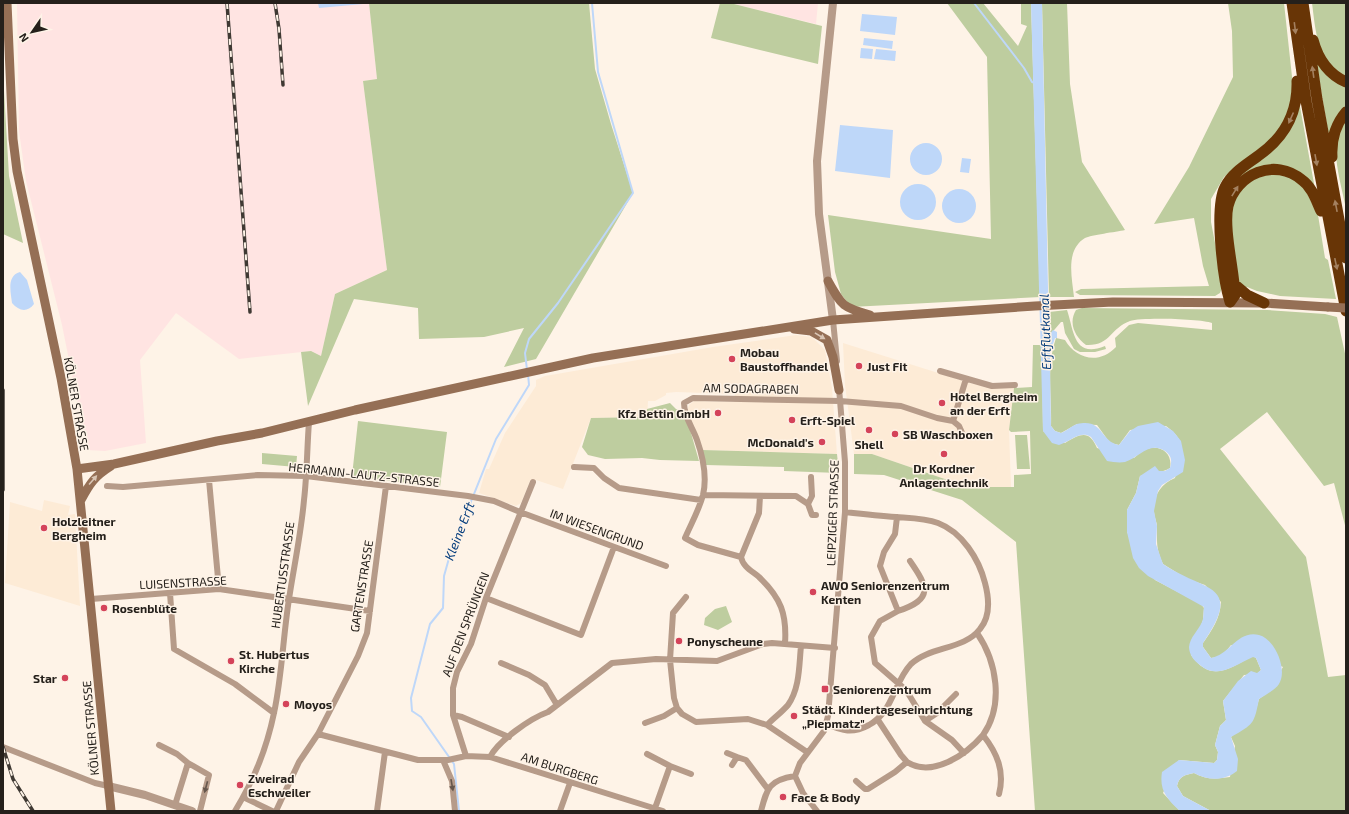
<svg xmlns="http://www.w3.org/2000/svg" width="1349" height="814" viewBox="0 0 1349 814" font-family="'Exo 2',sans-serif">
<style>
.built{fill:#fdebd6}
.industrial{fill:#ffe4e2}
.green{fill:#becd9f}
.water{fill:#bed7f9}
.lines{fill:none;stroke-linecap:round;stroke-linejoin:round}
.stream{stroke:#bed7f9;stroke-width:2}
.minor{stroke:#b69b89;stroke-width:6}
.tertiary{stroke:#b69b89;stroke-width:8}
.secondary{stroke:#956f55;stroke-width:9}
.motorway{stroke:#683506;stroke-width:11}
.rail-casing{stroke:#3f3933;stroke-width:3.5}
.rail{stroke:#fef3e7;stroke-width:2;stroke-dasharray:6;stroke-linecap:butt}
.secondary-bridge{stroke:#956f55;stroke-width:9}
.oneway{fill:#a48160}
.oneway2{fill:#d9c5b4}
.oneway3{fill:#66574c}
.poi-dot{fill:#d4435a;stroke:#fef3e7;stroke-width:1.5}
.labels{text-anchor:middle;dominant-baseline:central;stroke-width:3;stroke-linejoin:round;paint-order:stroke}
.poi-label{font-size:12px;font-weight:bold;fill:#25201b;stroke:#fef3e7;text-anchor:start}
.street-label{font-size:12px;fill:#25201b;stroke:#fef3e7}
.water-label{font-size:13px;font-style:italic;fill:#053d7d;stroke:#fef3e7}
</style>
<rect width="100%" height="100%" fill="#fef3e7"/>
<!-- built -->
<path class="built" d="M796,335L812,337L825,350L832,388L837,454L702,450L687,411L689,405L694,401L734,402L735,394L676,392L666,393V395L655,401H648L647,417L591,418L563,489L536,480L535,482L530,481L521,503L516,506L479,493L486,469H489L505,433L536,386V380L545,376L713,347Z
M843,343L970,383L991,388H1014L1009,430L1011,487H968L872,454H854L845,385Z
M44,500L70,506L68,515L75,514L80,606L5,583L10,502L42,511Z"/>
<!-- industrial -->
<path class="industrial" d="M17,3H369L377,79L363,81L387,270L335,294L321,356L311,351L239,359L176,313L140,360L146,443L105,451L87,450L62,325L26,181L19,131Z
M730,3H818L816,24Z"/>
<!-- green -->
<path class="green" d="M369,3H589L595,69L611,124L633,193L536,359L504,367L524,328L484,337L419,339L418,308L354,299L308,406L301,352L311,351L321,356L335,294L387,270L363,81L377,79Z
M720,3H730L822,26L818,64L711,38Z
M947,3H983L1018,46L1027,26L1021,24V3H1031L1040,297L851,307L841,294L835,272L828,215L991,239L987,57Z
M1042,3H1067L1070,84L1082,162L1125,230C1116,232 1091,235 1085,238C1065,250 1072,278 1074,297H1049Z
M1228,3H1284L1294,95L1290,111L1274,137L1224,177L1211,199V222L1221,274L1222,288L1220,293L1215,296L1080,295L1075,292L1081,289L1209,286L1203,266L1194,218L1154,224L1189,167L1233,77L1232,31Z
M1312,3H1346V79C1317,61 1316,34 1312,3Z
M1316,61L1346,85V108L1329,137Z
M3,73L9,176L23,243L3,234Z
M1299,101L1315,189L1295,172L1242,178L1222,226L1231,182L1266,153Z
M1346,117V209C1341,182 1326,140 1346,117Z
M1276,171L1302,183L1318,215L1325,258L1328,260L1336,299L1280,296L1257,291L1247,287L1242,289L1237,279L1230,224L1232,202L1246,182Z
M1082,308L1267,310L1325,314L1337,317L1346,358V529L1334,483L1324,486L1267,412L1220,449L1306,557L1328,677L1346,675V811H1211L1183,796L1177,786C1179,776 1185,775 1194,773C1206,780 1217,779 1230,777L1235,746L1231,737L1257,706L1259,699L1267,693L1283,667L1231,645C1225,653 1221,657 1211,658L1203,647V643C1212,630 1220,619 1221,602L1205,585L1187,579L1163,564C1156,549 1157,543 1157,527C1157,522 1154,517 1154,512C1153,495 1161,484 1175,478C1182,454 1189,443 1166,426L1130,430L1119,445L1110,443L1097,425L1077,424L1061,433L1055,431L1051,426C1052,396 1046,367 1056,338L1065,340C1076,359 1099,365 1116,347L1115,338L1129,325L1138,323L1212,330V323C1201,319 1142,317 1130,321C1110,328 1111,346 1086,345C1075,337 1068,323 1076,310Z
M1067,310C1074,330 1073,359 1105,346L1106,349L1095,352H1080L1074,349L1065,333L1063,322H1061L1049,336V312Z
M1033,345H1042L1043,431L1065,443C1080,434 1089,429 1097,448L1134,458C1138,455 1142,450 1147,449C1161,444 1173,454 1170,468C1162,473 1149,474 1140,476L1136,493L1127,510V532L1155,580L1201,604L1204,608L1203,620L1191,655C1211,683 1228,669 1253,656L1256,658L1261,670L1257,674L1244,675L1223,701L1226,720L1220,726L1215,745L1218,752L1217,760L1214,763L1179,760L1163,793L1180,811H1035L1016,542L962,500L884,475L854,474V454H872L968,487H1014V475L1031,474L1030,431L1011,432L1009,430L1014,388L1032,387Z
M670,403L676,409H681L689,426L699,461L660,460L642,458L605,459L588,455L582,447L591,418L647,417V409Z
M358,421L447,432L440,487L352,476Z
M1015,435H1027L1030,469H1017Z
M702,450L837,454L839,473L784,471V467L706,465Z
M262,453L297,456L296,467L262,464Z
M726,606L732,622L718,630L704,625L705,618L715,609Z"/>
<!-- water -->
<path class="water" d="M318,3H363V4L319,8Z
M1031,3H1042L1049,335L1053,330L1057,332V338H1055L1050,353V366L1051,426L1055,431L1061,433C1067,431 1071,426 1077,424C1104,418 1099,441 1119,445L1130,431L1138,426L1158,422L1173,431L1181,441L1185,460L1183,472L1162,485L1158,491L1154,511L1157,526L1156,544L1163,564C1203,592 1245,582 1203,643V647L1211,658C1230,655 1237,630 1259,635C1275,639 1288,670 1279,684C1275,690 1265,695 1259,699C1254,724 1254,724 1231,737L1238,759L1237,771C1225,781 1208,781 1194,773C1185,775 1179,776 1177,786L1183,796L1211,811H1180C1167,799 1159,790 1162,772L1179,760L1214,763L1217,760L1218,752L1215,745L1220,726L1226,720L1223,701L1238,681L1251,671L1257,673L1261,670L1256,658L1253,657C1235,665 1217,680 1200,665C1194,661 1189,654 1189,647C1190,637 1198,631 1202,622C1204,618 1203,612 1204,607L1148,576L1139,568L1133,558L1127,532V510L1136,493L1140,476L1155,466L1159,471H1165L1170,468C1172,461 1172,456 1165,451C1149,441 1140,457 1125,462C1119,463 1113,462 1107,461L1091,437C1080,430 1070,442 1059,445L1052,443L1043,431Z
M862,14L897,17L895,35L860,31Z
M864,38L893,41L892,49L863,45Z
M861,48L873,49L872,59L860,58Z
M876,49L896,51L895,61L874,59Z
M840,125L893,130L890,178L835,171Z
M910 159a16 16 0 1 1 32 0a16 16 0 1 1-32 0Z
M962,158L971,159L969,173L960,172Z
M900 202a18 18 0 1 1 36 0a18 18 0 1 1-36 0Z
M942 206a17 17 0 1 1 34 0a17 17 0 1 1-34 0Z
M20,272L27,280L34,304C27,313 19,311 12,303C11,293 6,276 20,272Z"/>
<g class="lines">
<!-- stream -->
<path class="stream" d="M974,3L1024,68L1032,82L1035,83
M527,370L525,353L529,339L558,303L633,193L598,72L592,3
M459,811L454,764L421,717L412,711L411,698L430,624L443,608L444,576L455,537L466,514L496,439L529,385L528,374"/>
<!-- minor -->
<path class="minor" d="M833,320L837,361
M940,371L992,386L1015,385
M953,421L966,379
M574,467L594,468L604,478L619,488L701,500
M209,480L219,589
M107,486L123,487L258,475L306,476L468,496L494,501L520,512L666,566
M703,495L796,496L808,504L812,515H816
M808,504L812,496L811,477
M897,517L895,534L884,552L880,566L898,611L880,621L871,637L875,663L906,690L925,721L952,740L964,753
M741,557L698,545L685,538C691,524 699,510 703,495C707,478 703,457 697,440C693,428 684,417 684,403L693,398L840,401L901,406L937,418L953,421L959,426L963,435
M741,557C743,567 752,571 759,577C781,598 787,614 785,644
M741,557L759,513L760,496
M170,593L174,649L235,684L274,713
M686,597L673,613L670,660L674,698L677,708L682,714L696,722L748,719L767,725
M486,598L581,635L614,547
M91,599L219,589L370,611
M898,611C934,599 928,587 910,561
M977,633C997,662 1004,705 983,735
M801,646C799,665 800,688 788,705C782,712 774,718 767,725L807,752
M501,663L529,675L545,685L557,705
M453,715L462,717L509,737
M878,720L901,755L907,762
M925,721L937,713L956,694
M645,723L664,716L677,708
M826,724C843,731 852,734 869,725C894,711 893,683 911,664C930,646 964,650 980,629C991,616 989,598 985,583C979,559 962,532 938,523C925,518 910,518 896,517C879,516 862,514 845,512
M318,734L418,760H448L466,756L490,757L663,811
M159,745L177,754L188,763
M3,747L95,783L108,786
M727,753L737,757
M647,754L670,766
M466,756L453,715V688L457,672L471,644L486,598L533,482
M490,757C498,741 531,718 548,712L612,663L656,659L717,661L763,644L772,643L835,648
M443,760L452,781L455,811
M732,765L737,757L746,760L767,788
M856,781L865,789H868L895,772L907,762C932,778 966,755 983,735C997,753 1005,771 999,794
M243,797L272,811
M175,805L188,763L209,775L200,811
M235,811C253,782 267,747 274,713C282,676 283,637 289,599C294,566 301,534 304,500C307,475 307,448 309,422
M276,811L299,762L318,734L358,656L367,633L386,486
M377,811L385,752
M560,811L570,783
M654,811L670,766L691,774
M761,811C767,788 769,780 795,776
M817,811L803,793L795,776L800,763L824,731L828,716L845,512V462L839,388"/>
<!-- tertiary -->
<path class="tertiary" d="M833,3L817,161L819,214L833,320
M108,786L145,795L192,811"/>
<!-- secondary -->
<path class="secondary" d="M7,3L13,139L17,171L61,378L77,469L111,811
M828,281C842,306 842,307 870,315
M794,329L811,331L827,340L833,357L839,390
M77,469L114,464L217,441L262,433L355,410L593,358L833,320L1035,306L1113,302L1264,303L1328,307
M81,500C90,483 95,476 111,466"/>
<!-- motorway -->
<path class="motorway" d="M1292,3L1306,101L1346,311
M1303,3L1317,99L1346,258
M1313,40C1318,59 1328,74 1346,82
M1332,157C1331,140 1335,125 1346,112
M1234,284L1247,295L1264,303
M1230,302C1223,279 1214,208 1225,187C1232,173 1246,165 1258,156C1284,138 1298,113 1297,81
M1230,302L1235,295C1234,270 1223,228 1228,206C1236,174 1275,157 1302,180C1312,187 1316,200 1321,211"/>
<defs>
<path id="rail" d="M227,3L250,312
M275,3L279,29L283,85
M3,390V490
M3,747L13,779L33,811"/>
</defs>
<!-- rail casing -->
<use href="#rail" class="rail-casing"/>
<!-- rail -->
<use href="#rail" class="rail"/>
<!-- secondary-bridge -->
<path class="secondary-bridge" d="M1328,307L1346,308"/>
</g>
<!-- one-way arrows -->
<defs><path id="oneway-solid" d="M-6-.8H1V-3.2L6.5 0L1 3.2V.8H-6Z"/></defs>
<g class="oneway">
<use href="#oneway-solid" transform="translate(1295 28) rotate(83)"/>
<use href="#oneway-solid" transform="translate(1313 72) rotate(-98)"/>
<use href="#oneway-solid" transform="translate(1291 118) rotate(114)"/>
<use href="#oneway-solid" transform="translate(1316 160) rotate(80)"/>
<use href="#oneway-solid" transform="translate(1235 191) rotate(-58)"/>
<use href="#oneway-solid" transform="translate(1336 206) rotate(-101)"/>
<use href="#oneway-solid" transform="translate(1336 264) rotate(78)"/>
</g>
<g class="oneway2">
<use href="#oneway-solid" transform="translate(820 336) rotate(31)"/>
<use href="#oneway-solid" transform="translate(93 480) rotate(-49)"/>
</g>
<g class="oneway3">
<use href="#oneway-solid" transform="translate(452 785) rotate(80)"/>
<use href="#oneway-solid" transform="translate(206 787) rotate(105)"/>
</g>
<!-- markers -->
<g class="poi-dot">
<circle cx="732" cy="359" r="4"/>
<circle cx="859" cy="366" r="4"/>
<circle cx="942" cy="403" r="4"/>
<circle cx="718" cy="413" r="4"/>
<circle cx="792" cy="420" r="4"/>
<circle cx="869" cy="430" r="4"/>
<circle cx="895" cy="434" r="4"/>
<circle cx="822" cy="442" r="4"/>
<circle cx="944" cy="454" r="4"/>
<circle cx="44" cy="528" r="4"/>
<circle cx="813" cy="592" r="4"/>
<circle cx="104" cy="608" r="4"/>
<circle cx="679" cy="641" r="4"/>
<circle cx="231" cy="661" r="4"/>
<circle cx="65" cy="678" r="4"/>
<rect x="821" y="685" width="8" height="8" rx="2"/>
<circle cx="286" cy="704" r="4"/>
<circle cx="794" cy="716" r="4"/>
<circle cx="240" cy="785" r="4"/>
<circle cx="783" cy="797" r="4"/>
</g>
<g class="labels">
<!-- poi labels -->
<g class="poi-label">
<text x="740" y="352">Mobau<tspan x="740" dy="14">Baustoffhandel</tspan></text>
<text x="867" y="366">Just Fit</text>
<text x="950" y="396">Hotel Bergheim<tspan x="950" dy="14">an der Erft</tspan></text>
<text x="710" y="413" text-anchor="end">Kfz Bettin GmbH</text>
<text x="800" y="420">Erft-Spiel</text>
<text x="903" y="434">SB Waschboxen</text>
<text x="814" y="442" text-anchor="end">McDonald's</text>
<text x="869" y="444" text-anchor="middle">Shell</text>
<text x="944" y="468" text-anchor="middle">Dr Kordner<tspan x="944" dy="14">Anlagentechnik</tspan></text>
<text x="52" y="521">Holzleitner<tspan x="52" dy="14">Bergheim</tspan></text>
<text x="821" y="585">AWO Seniorenzentrum<tspan x="821" dy="14">Kenten</tspan></text>
<text x="112" y="608">Rosenblüte</text>
<text x="687" y="641">Ponyscheune</text>
<text x="239" y="654">St. Hubertus<tspan x="239" dy="14">Kirche</tspan></text>
<text x="57" y="678" text-anchor="end">Star</text>
<text x="833" y="689">Seniorenzentrum</text>
<text x="294" y="704">Moyos</text>
<text x="802" y="709">Städt. Kindertageseinrichtung<tspan x="802" dy="14">„Piepmatz"</tspan></text>
<text x="248" y="778">Zweirad<tspan x="248" dy="14">Eschweiler</tspan></text>
<text x="791" y="797">Face &amp; Body</text>
</g>
<!-- street labels -->
<g class="street-label">
<text transform="translate(751 388) rotate(1)">AM SODAGRABEN</text>
<text transform="translate(77 404) rotate(80)">KÖLNER STRASSE</text>
<text transform="translate(364 474) rotate(6)">HERMANN-LAUTZ-STRASSE</text>
<text transform="translate(832 513) rotate(-88)">LEIPZIGER STRASSE</text>
<text transform="translate(597 529) rotate(20)">IM WIESENGRUND</text>
<text transform="translate(282 575) rotate(-82)">HUBERTUSSTRASSE</text>
<text transform="translate(183 582) rotate(-3)">LUISENSTRASSE</text>
<text transform="translate(361 586) rotate(-81)">GARTENSTRASSE</text>
<text transform="translate(465 624) rotate(-69)">AUF DEN SPRÜNGEN</text>
<text transform="translate(90 728) rotate(-95)">KÖLNER STRASSE</text>
<text transform="translate(560 768) rotate(18)">AM BURGBERG</text>
</g>
<!-- water labels -->
<g class="water-label">
<text transform="translate(1045 332) rotate(-92)">Erftflutkanal</text>
<text transform="translate(459 531) rotate(-69)">Kleine Erft</text>
</g>
</g>
<!-- border -->
<rect width="1349" height="814" fill="none" stroke="#25201b" stroke-width="8"/>
<!-- north arrow -->
<g transform="translate(32 32) rotate(236)" stroke="#fef3e7" stroke-width="3" paint-order="stroke">
<path d="M0-3L7 15L0 10L-7 15Z" fill="#25201b"/>
<text y="-6" font-size="11" font-weight="bold" text-anchor="middle" fill="#25201b">N</text>
</g>
</svg>
